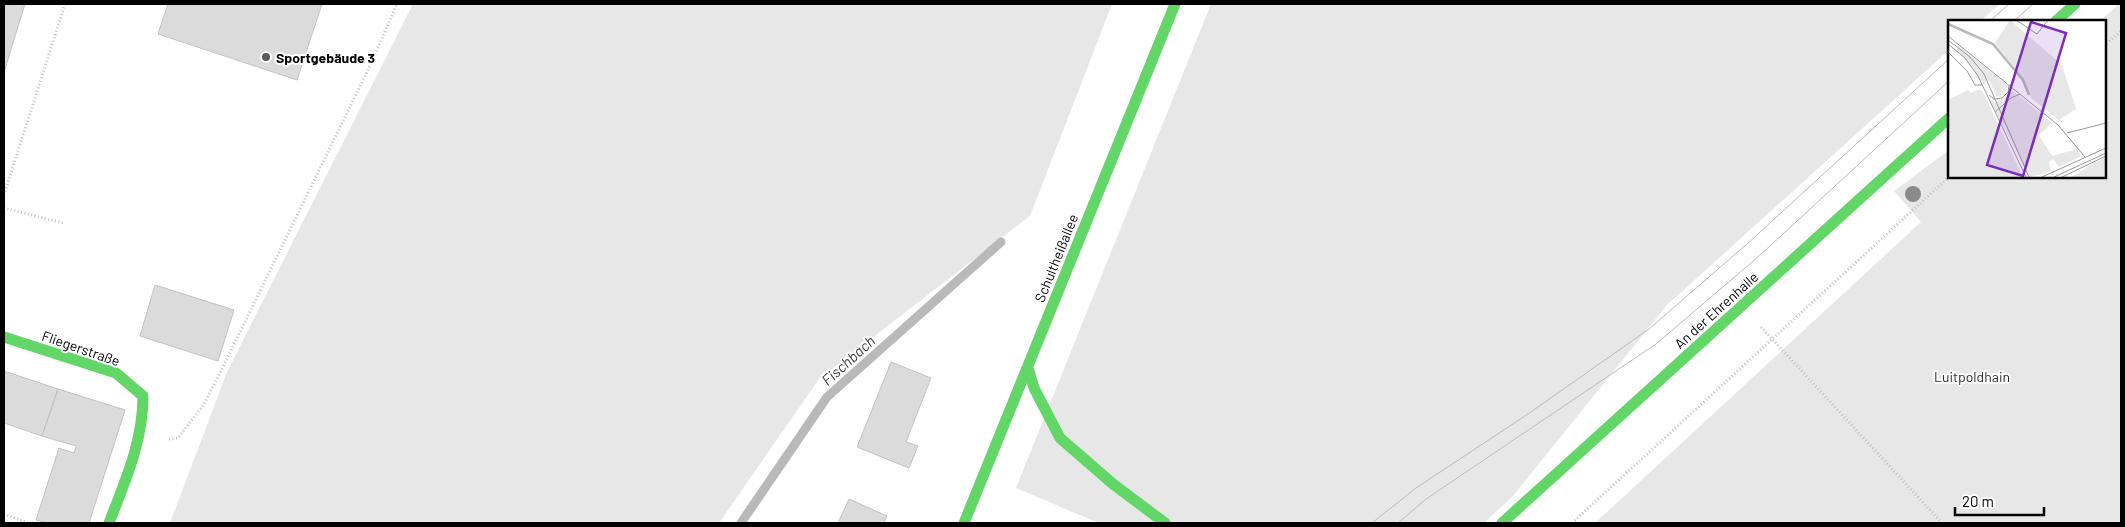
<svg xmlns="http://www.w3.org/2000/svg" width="2125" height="527" viewBox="0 0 2125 527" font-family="Barlow,sans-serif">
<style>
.green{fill:#e7e7e7}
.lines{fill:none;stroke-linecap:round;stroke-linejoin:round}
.stream{stroke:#b9b9b9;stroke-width:9}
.building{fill:#dbdbdb;stroke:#c2c2c2}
.path{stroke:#c2c2c2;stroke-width:3;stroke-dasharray:1 2.5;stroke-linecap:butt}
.fast{stroke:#63d668;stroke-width:11}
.tram{stroke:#bcbcbc;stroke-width:1}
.tree{fill:#8a8a8a}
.poi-dot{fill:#595959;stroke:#fff;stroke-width:2}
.labels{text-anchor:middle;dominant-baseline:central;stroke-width:4;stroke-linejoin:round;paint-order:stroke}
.poi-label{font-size:14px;font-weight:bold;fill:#000;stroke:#fff;text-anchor:start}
.street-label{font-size:14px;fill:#000;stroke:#fff}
.park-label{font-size:14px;fill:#2b2b2b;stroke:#fff}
.water-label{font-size:15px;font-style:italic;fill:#3c3c3c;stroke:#fff}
.inset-river{fill:none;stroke:#b9b9b9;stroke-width:2.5}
.inset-road{fill:none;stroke:#999;stroke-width:1}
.view{fill:#7b2cbf;fill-opacity:0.15;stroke:#7b2cbf;stroke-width:2.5}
.inset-edge{fill:none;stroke:#000;stroke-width:2.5}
</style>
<rect width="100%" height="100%" fill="#fff"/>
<!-- green -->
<path class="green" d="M413,4H1112L1030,216L819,379L719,523H170L227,372Z
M1211,4H2000L1980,21H1949V50L1667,305L1513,496L1484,523H1099L1016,488Z
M2119,4H2121V523H1595L1921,222L1894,191L1949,150V176H2104V21H2100Z"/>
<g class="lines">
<!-- stream -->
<path class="stream" d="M741,523L827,397L1001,242"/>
</g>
<!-- building -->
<path class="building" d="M4,4H25L4,72Z
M168,4H322L297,80L158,34Z
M155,285L234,310L218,361L140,336Z
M891,362L931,378L906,442L918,446L909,468L857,447Z
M4,371L58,389L42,436L4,423Z
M58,389L125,410L89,523H47L36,520L59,448L74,453L76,446L42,436Z
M849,499L887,516L884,523H838Z"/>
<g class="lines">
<!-- path -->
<path class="path" d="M2104,46L2121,31
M4,195L65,4
M4,208L63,223
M1761,327L1942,523
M169,439L178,438L203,406L219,375L369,68L397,4
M4,514L28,523
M1572,523L1950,176"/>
<!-- fast -->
<path class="fast" d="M2056,21L2075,4
M4,337L116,373L143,396C143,442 125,481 109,523
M1028,368L1034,388L1060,438L1113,484L1165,523
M964,523L1175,4
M1502,523L1949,118"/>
<!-- tram -->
<path class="tram" d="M1990,21L2009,4
M2014,21L2033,4
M1372,523L1416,488L1528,414L1649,329L1747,244L1949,59
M1398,523L1426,499L1656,344L1758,257L1949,81"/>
</g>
<!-- trees -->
<circle class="tree" cx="1913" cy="194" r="8"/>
<!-- markers -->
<circle class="poi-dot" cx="266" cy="57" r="5"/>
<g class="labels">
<!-- poi labels -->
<g class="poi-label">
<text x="276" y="57">Sportgebäude 3</text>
</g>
<!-- street labels -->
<g class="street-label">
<text transform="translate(1056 258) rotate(-68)">Schultheißallee</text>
<text transform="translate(1716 310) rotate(-42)">An der Ehrenhalle</text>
<text transform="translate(81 348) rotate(19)">Fliegerstraße</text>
</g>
<!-- park labels -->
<g class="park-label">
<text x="1972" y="376">Luitpoldhain</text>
</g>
<!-- water labels -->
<g class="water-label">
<text transform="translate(848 360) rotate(-42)">Fischbach</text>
</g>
</g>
<!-- overview -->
<g transform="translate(1948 20)">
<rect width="158" height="158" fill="#fff"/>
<path d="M62,0L114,45L128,89L111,100L83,78L76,60L47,23ZM11,26L59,65V70L53,76L49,77L41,60L37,61L38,67L9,29ZM31,69L35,72L75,157H0V80L20,70L23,73ZM65,71L104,103L91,115L104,136L129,129L133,136L111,147L105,139L101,142L103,151L82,157L41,79L48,83ZM157,138V157H124L146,143Z" fill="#e7e7e7"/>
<path class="inset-river" d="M0,4L45,24L75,60L81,75"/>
<path class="inset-road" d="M68,0L89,14L100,0M0,16L110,105L137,137M0,20L22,37L36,54L81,157M0,24L17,38L30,56L78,157M0,32L19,51L27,65H34M41,75L46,79L54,78L60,72L61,65M47,92L63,78L72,74M119,113L158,103M94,157L158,128M106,157L158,133M114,157L158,136"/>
<path class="view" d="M83,2L118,13L75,156L39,145Z"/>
<rect width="158" height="158" class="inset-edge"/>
</g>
<!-- border -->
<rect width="2125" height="527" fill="none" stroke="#000000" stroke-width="10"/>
<!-- scale -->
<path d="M1955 507v8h89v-8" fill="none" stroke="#000000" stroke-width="2.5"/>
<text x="1962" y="507" font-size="15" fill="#000000" stroke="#ffffff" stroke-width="4" paint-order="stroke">20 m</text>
</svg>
